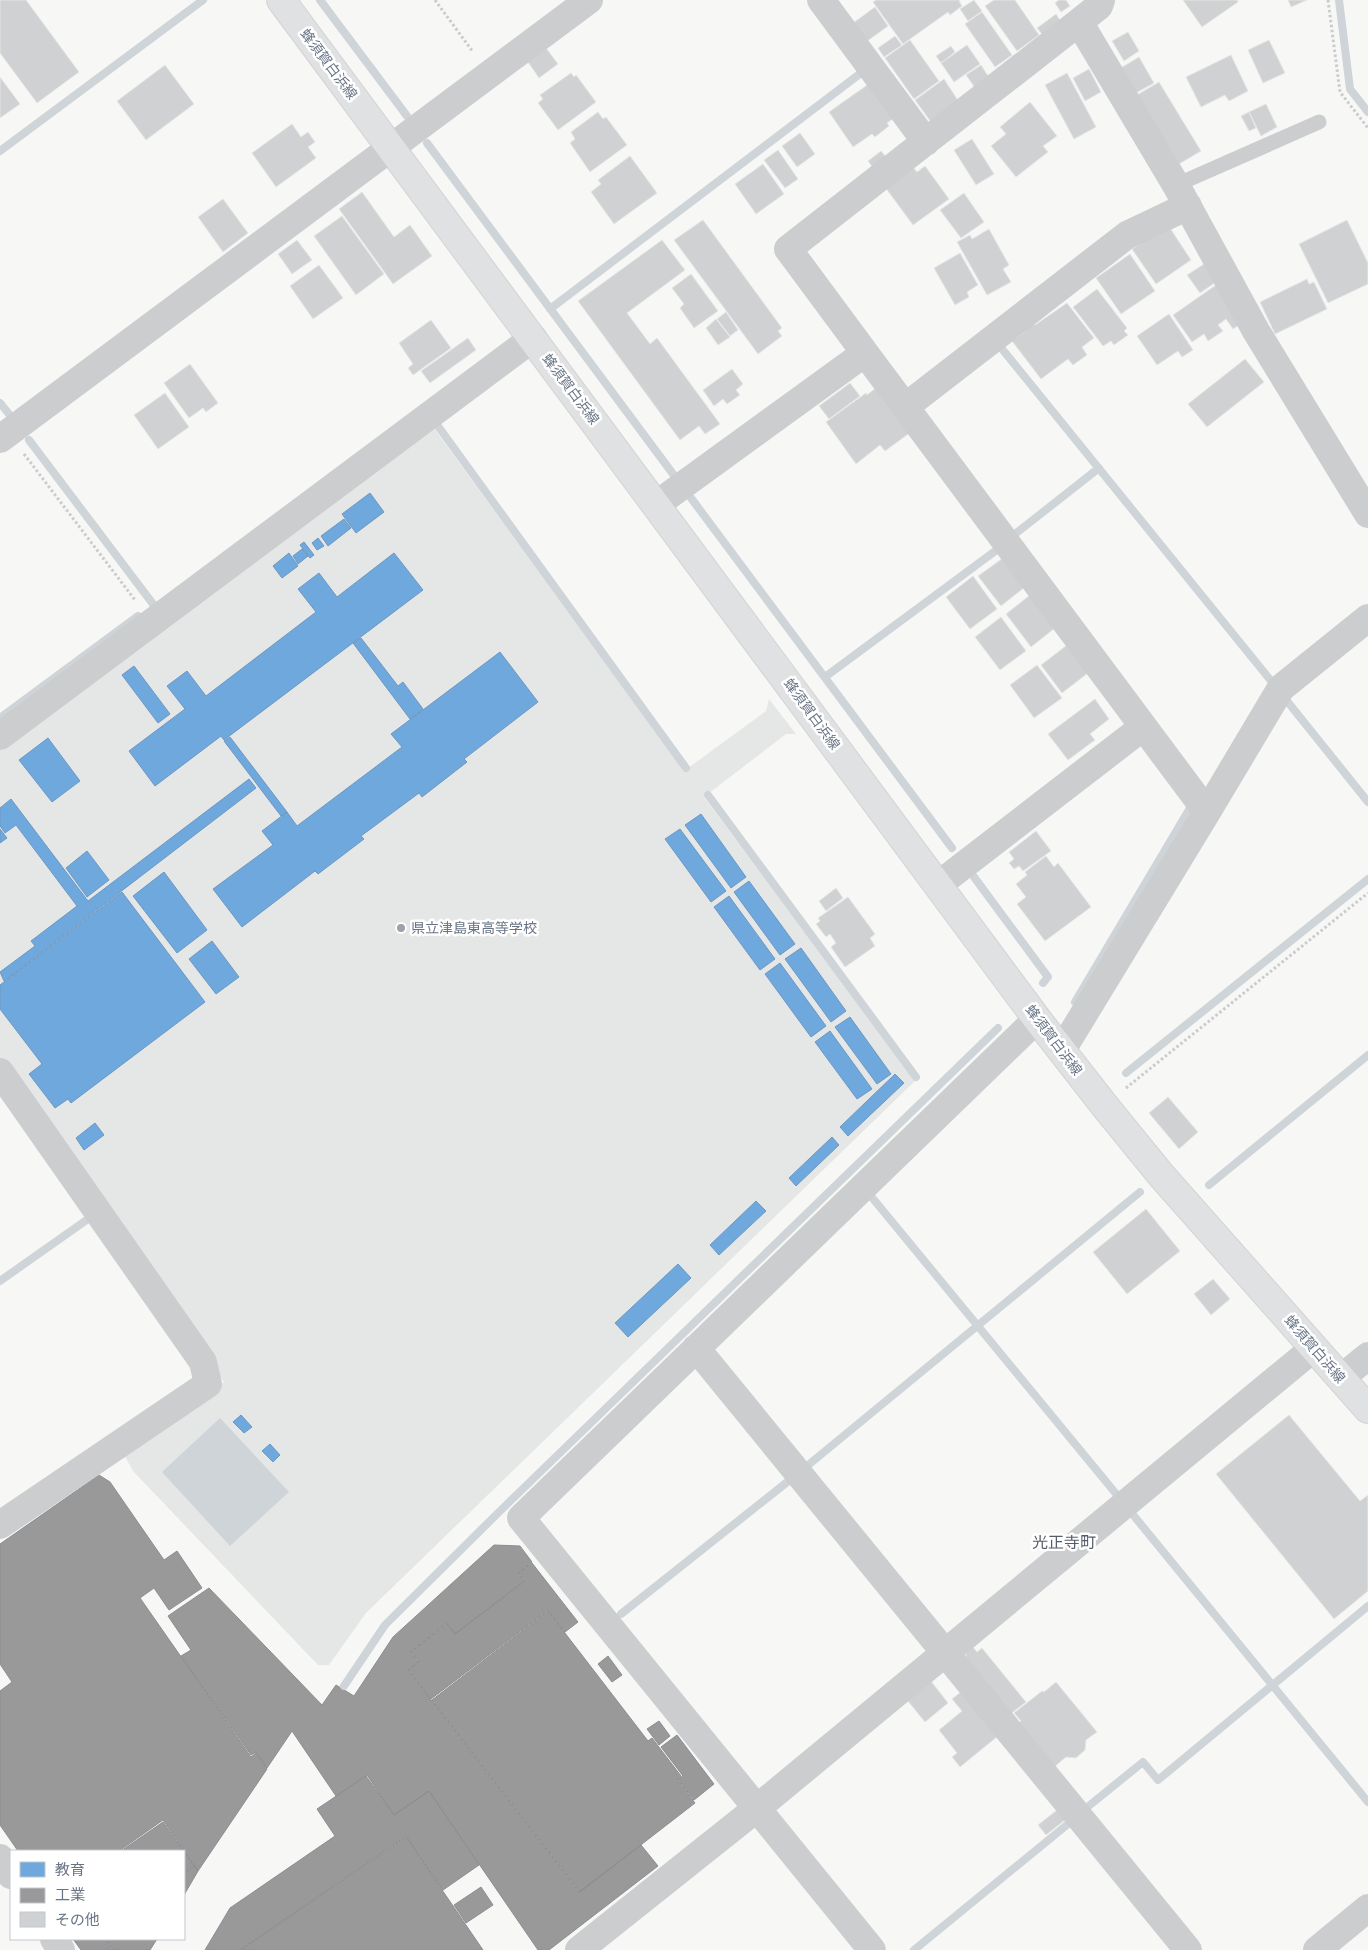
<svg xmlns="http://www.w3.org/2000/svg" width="1368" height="1950" viewBox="0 0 1368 1950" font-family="'DejaVu Sans','Noto Sans JP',sans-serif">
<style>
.built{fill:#e5e7e7}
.water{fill:#cfd4d8}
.schools{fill:#6fa8dc;stroke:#6d98c2}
.industry{fill:#999;stroke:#8a8e93}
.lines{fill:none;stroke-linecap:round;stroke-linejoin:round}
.stream{stroke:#cfd4d8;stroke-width:8}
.building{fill:#d0d1d2;stroke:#e6e6e6}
.secondary-casing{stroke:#d3d3d4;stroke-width:30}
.path{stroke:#cacbcc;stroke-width:3;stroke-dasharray:2.5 2.5;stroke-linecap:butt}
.lane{stroke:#cccdcf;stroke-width:15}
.street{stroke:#cccdcf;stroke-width:28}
.secondary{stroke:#e0e1e2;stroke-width:28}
.poi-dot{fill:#9aa2ad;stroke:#fff;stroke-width:2}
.labels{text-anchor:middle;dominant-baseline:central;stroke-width:5;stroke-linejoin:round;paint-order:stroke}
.street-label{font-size:14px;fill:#687485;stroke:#fff}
.poi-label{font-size:14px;fill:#687485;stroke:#fff;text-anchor:start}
.quarter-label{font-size:16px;fill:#565e6a;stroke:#fff}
</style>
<rect width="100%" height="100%" fill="#f7f7f6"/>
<!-- built -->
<path class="built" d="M433,427L684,771L766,711L769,699L796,734H786L704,797L915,1081L366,1613L329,1665H318L133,1471L123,1453L224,1382L0,1059V746Z"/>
<!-- water -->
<path class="water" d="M220,1418L289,1492L230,1546L162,1472Z"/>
<!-- schools -->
<path class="schools" d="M370,493L384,512L356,533L342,514Z
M344,519L351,528L328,546L321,536Z
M318,538L324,546L317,550L312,543Z
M304,542L314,555L310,558L300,545Z
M302,549L308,556L298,564L293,556Z
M289,553L298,566L282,578L273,566Z
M394,553L423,590L224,740L221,736L155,786L129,751L185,709L167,686L187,671L206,696L316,612L298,589L319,573L337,597Z
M361,638L398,686L403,682L423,709L410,719L353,643Z
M500,652L538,702L464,759L467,762L422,797L419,793L361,836L364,839L318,874L315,871L242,927L213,889L273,845L262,831L287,812L297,826L402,747L391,734Z
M134,666L170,714L158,723L122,675Z
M230,737L287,812L281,816L224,741Z
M48,738L80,781L52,802L19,760Z
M249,779L256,788L4,981L0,972L35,946L31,941L77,906L16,825L5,833L0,826V808L11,799L88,901Z
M701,814L746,877L731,888L685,825Z
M0,829L7,838L0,843Z
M680,829L726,891L711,902L665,839Z
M87,851L109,880L87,897L66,868Z
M164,872L207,930L177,953L133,896Z
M749,881L795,944L780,955L734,892Z
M122,892L205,1002L71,1103L68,1099L55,1108L29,1074L42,1064L0,1009V985Z
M729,896L775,959L760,970L714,907Z
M212,941L239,977L216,994L189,959Z
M801,948L846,1011L831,1022L785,959Z
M780,963L826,1026L811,1037L765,974Z
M850,1017L891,1074L877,1084L835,1027Z
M830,1031L872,1089L857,1099L815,1042Z
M895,1074L904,1083L848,1136L840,1127Z
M95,1123L104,1135L84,1150L76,1138Z
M832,1137L839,1145L796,1186L789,1178Z
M756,1201L766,1211L719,1255L710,1245Z
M678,1264L691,1278L628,1337L615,1323Z
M241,1415L252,1427L244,1433L233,1422Z
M270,1444L280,1455L273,1462L262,1451Z"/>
<!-- industry -->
<path class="industry" d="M99,1475L110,1482L164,1560L177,1551L202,1588L169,1610L154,1588L140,1598L251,1757L256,1753L267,1769L198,1871L163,1820L119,1851H18L0,1825V1691L12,1682L0,1664V1544Z
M494,1545L520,1546L532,1562L518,1573L524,1581L455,1634L447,1623L410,1652L418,1662L408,1670L579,1892L641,1845L658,1866L549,1950H538L429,1791L394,1815L367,1775L336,1796L292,1731L267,1768L256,1752L251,1755L181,1656L191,1650L168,1616L209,1588L322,1705L336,1685L354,1696L393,1637Z
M532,1563L578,1622L565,1632L548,1610L431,1699L409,1670L419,1662L411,1652L447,1624L455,1634L525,1581L519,1573Z
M548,1611L648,1741L652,1738L681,1776L677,1779L695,1803L580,1892L432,1700Z
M608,1656L622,1675L612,1682L598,1664Z
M659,1721L670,1736L659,1745L647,1729Z
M677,1735L714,1784L694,1800L678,1779L683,1776L661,1747Z
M366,1776L394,1815L429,1791L479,1865L443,1890L406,1836L240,1950H205L230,1908L335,1836L317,1809Z
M163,1822L194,1866L184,1873V1851H121Z
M406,1837L483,1950H241Z
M195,1866L198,1871L184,1895V1874Z
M481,1887L493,1905L466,1923L454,1905Z
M73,1939H104L112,1950H81Z
M105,1939H157L150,1950H113Z"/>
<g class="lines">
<!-- stream -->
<path class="stream" d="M320,0L407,116
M1339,0L1350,89L1368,112
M427,143L673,474
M0,151L203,0
M550,309L861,73
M998,344L1272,682
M0,403L9,414
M435,422L686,768
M29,440L153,604
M691,498L952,848
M1010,538L1099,468
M825,677L1002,546
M1287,701L1368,802
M0,718L138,616
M708,795L916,1077
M974,877L1048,977L1043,983
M1075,1002L1190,808
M1126,1073L1368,879
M1209,1185L1368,1055
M870,1195L1117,1495
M0,1281L88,1219
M807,1466L1140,1192
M1134,1516L1368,1802
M621,1614L791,1479
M344,1686L385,1625L498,1513L998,1028
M1085,1809L1143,1762L1158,1780L1368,1606
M914,1950L1068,1824"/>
</g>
<!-- building -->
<path class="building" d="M0,0H26L79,72L37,103L0,53Z
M876,0H960L959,1L962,6L950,15L948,12L903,44L873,2Z
M974,0L982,11L968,21L960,9Z
M994,0H1015L1039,35L1017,51L985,6Z
M1059,0H1066L1070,6L1061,12L1055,3Z
M1183,0H1237L1238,2L1202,27Z
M1288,0H1307L1291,7Z
M875,7L888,26L866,42L853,23Z
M982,12L1012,55L995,67L965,24Z
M1056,14L1063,25L1045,38L1037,28Z
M1128,32L1139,51L1124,61L1112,41Z
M895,36L902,45L884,57L878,48Z
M910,40L939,81L914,99L885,58Z
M1269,40L1285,73L1263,83L1248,50Z
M967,45L980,64L954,82L941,63Z
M951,46L955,52L941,63L936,56Z
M546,48L558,64L539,78L528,62Z
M1231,55L1248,91L1229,101L1225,95L1201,107L1186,77Z
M1139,57L1154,83L1134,94L1119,69Z
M165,65L194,104L146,140L117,101Z
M981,65L992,82L978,92L966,75Z
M1089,69L1101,92L1085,101L1073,78Z
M571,73L574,77L576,75L596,102L558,130L538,103L543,99L540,95Z
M1067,73L1096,127L1074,139L1045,85Z
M0,77L20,104L0,118Z
M944,79L959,102L931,122L915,100Z
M1159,82L1201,151L1179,164L1137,95Z
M870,83L894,118L887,123L889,126L875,137L872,134L853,147L829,112Z
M1030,102L1057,136L1043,146L1048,152L1016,177L991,146L1006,134L1000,127Z
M1266,104L1277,127L1261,136L1249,112Z
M598,112L603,119L606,117L627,145L590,172L570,143L575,139L571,132Z
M1249,112L1256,128L1249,131L1241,116Z
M292,124L301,137L308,132L315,142L308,147L316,158L276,187L252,153Z
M800,133L815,154L797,167L782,146Z
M972,139L994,174L976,185L954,150Z
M778,150L798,179L785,188L764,160Z
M881,151L887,158L873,168L868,161Z
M630,156L657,193L614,224L591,192L601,184L598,180Z
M763,164L784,194L756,214L735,184Z
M925,166L949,199L913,225L885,187L913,167L917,172Z
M362,192L394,237L410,225L432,256L393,284L339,209Z
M964,193L984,222L961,238L940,210Z
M223,199L248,233L223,252L198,217Z
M342,216L384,274L356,295L314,236Z
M703,220L782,328L778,331L782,336L758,354L674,240Z
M1347,220L1368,263V284L1328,303L1299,244Z
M1168,225L1191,260L1156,284L1132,249Z
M989,229L1009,265L1003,269L1011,282L987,295L957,242L970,235L972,239Z
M297,240L312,260L292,274L278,254Z
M662,240L685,270L627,313L650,344L657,338L720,424L705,434L699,426L680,440L578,301Z
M960,253L978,285L967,292L969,297L955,305L934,268Z
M1130,254L1155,291L1121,314L1096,278Z
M1204,264L1216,282L1200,293L1187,275Z
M319,265L343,298L313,319L290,286Z
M691,274L718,311L694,328L680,308L684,304L672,288Z
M1307,279L1309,284L1314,282L1327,309L1275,334L1260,302Z
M1216,285L1242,323L1233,329L1226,319L1218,325L1223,331L1208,341L1204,334L1192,342L1173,315Z
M1097,289L1127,328L1124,331L1128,335L1114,345L1111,341L1103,346L1073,307Z
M1067,303L1094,338L1082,347L1087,355L1073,365L1068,359L1041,379L1012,341L1025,332L1020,327L1031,319L1035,325Z
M726,312L738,330L730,336L717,319Z
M1169,314L1193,350L1182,357L1178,351L1157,365L1137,336Z
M716,319L730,337L718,345L706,328Z
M431,320L451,348L413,375L408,368L413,364L399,343Z
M468,338L476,350L430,383L421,371Z
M1245,359L1264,382L1207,427L1188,404Z
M190,364L218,403L206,412L203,408L189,418L164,383Z
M732,369L743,384L736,390L740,395L727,404L723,399L714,406L703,390Z
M850,383L860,396L829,419L819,406Z
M877,387L911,432L885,451L880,445L856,464L826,422L866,393L867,395Z
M165,393L189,427L158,449L134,415Z
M1003,558L1025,587L1001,606L978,576Z
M973,576L997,609L970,629L946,597Z
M1030,595L1055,628L1031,647L1006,614Z
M1001,617L1026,651L1000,670L975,637Z
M1067,645L1088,673L1062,693L1041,665Z
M1037,665L1062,698L1034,718L1010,685Z
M1095,699L1109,719L1090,734L1095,740L1068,760L1048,734Z
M1036,831L1051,851L1023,871L1019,866L1014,869L1009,863L1014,859L1009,852Z
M1046,856L1054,867L1058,863L1091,907L1045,941L1017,904L1026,897L1016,884L1027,875L1025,872Z
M836,888L843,898L826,911L819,901Z
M848,897L875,934L870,938L875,946L845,967L831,947L836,943L830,934L826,937L816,924L820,921L818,918Z
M1168,1097L1198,1132L1179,1149L1149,1113Z
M1146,1209L1180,1251L1127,1294L1093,1252Z
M1213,1279L1230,1299L1211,1315L1194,1294Z
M1289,1415L1360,1501L1368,1495V1591L1334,1619L1216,1474Z
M973,1647L977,1652L982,1648L1026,1702L1008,1716L966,1665V1653Z
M931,1681L948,1703L925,1722L907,1700Z
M1056,1682L1097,1732L1086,1740L1085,1750L1076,1758L1066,1757L1053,1768L1017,1724L1021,1721L1014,1713L1042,1691L1044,1692Z
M962,1691L998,1736L960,1767L952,1757L957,1753L939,1730L962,1711L952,1699Z
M1057,1810L1065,1820L1046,1835L1038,1825Z"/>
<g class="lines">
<defs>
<path id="secondary" d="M281,0L1037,1019L1104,1105L1161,1175L1368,1409"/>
</defs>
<!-- secondary casing -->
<use href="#secondary" class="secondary-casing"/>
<!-- path -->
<path class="path" d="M435,0L473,52
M1328,0L1340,92L1368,128
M24,454L135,600
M1126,1088L1368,893"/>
<!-- lane -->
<path class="lane" d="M1176,185L1319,122"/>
<!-- street -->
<path class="street" d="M821,0L926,142
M1079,22L1176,185L1256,331L1368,514
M865,353L1207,812
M905,407L1127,235L1188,206
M0,439L589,0
M657,504L865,353L788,249L1079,22L1099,6L1101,0
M0,736L533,338
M938,885L1143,727
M1062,1050L1207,812L1281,688L1368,618
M0,1072L203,1362L208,1384L0,1525
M696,1348L1188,1950
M1341,1378L1368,1356
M0,1858L11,1875
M54,1939L61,1950
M579,1950L756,1809L1314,1348
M872,1950L521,1518L1037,1019
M1317,1950L1368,1908"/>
<!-- secondary -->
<use href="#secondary" class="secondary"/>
</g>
<!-- markers -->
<circle class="poi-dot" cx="401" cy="928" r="5"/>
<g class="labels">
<!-- street labels -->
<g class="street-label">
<text transform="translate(329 64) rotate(53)">蜂須賀白浜線</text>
<text transform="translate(571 389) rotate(53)">蜂須賀白浜線</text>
<text transform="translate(812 714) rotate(54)">蜂須賀白浜線</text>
<text transform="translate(1054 1040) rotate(53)">蜂須賀白浜線</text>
<text transform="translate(1315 1349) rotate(49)">蜂須賀白浜線</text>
</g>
<!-- poi labels -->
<g class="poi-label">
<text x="411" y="928">県立津島東高等学校</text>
</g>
<!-- quarter labels -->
<g class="quarter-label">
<text x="1064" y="1542">光正寺町</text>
</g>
</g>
<!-- legend -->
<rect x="10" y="1850" width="175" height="90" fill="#ffffff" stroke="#c3c7ce"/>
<rect x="20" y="1862" width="25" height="15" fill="#6fa8dc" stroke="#c3c7ce"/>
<text x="55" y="1875" font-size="15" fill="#687485">教育</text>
<rect x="20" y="1888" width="25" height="15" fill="#999999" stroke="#c3c7ce"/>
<text x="55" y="1900" font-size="15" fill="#687485">工業</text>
<rect x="20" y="1912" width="25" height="15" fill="#d0d1d2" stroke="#c3c7ce"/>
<text x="55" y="1925" font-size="15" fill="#687485">その他</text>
</svg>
